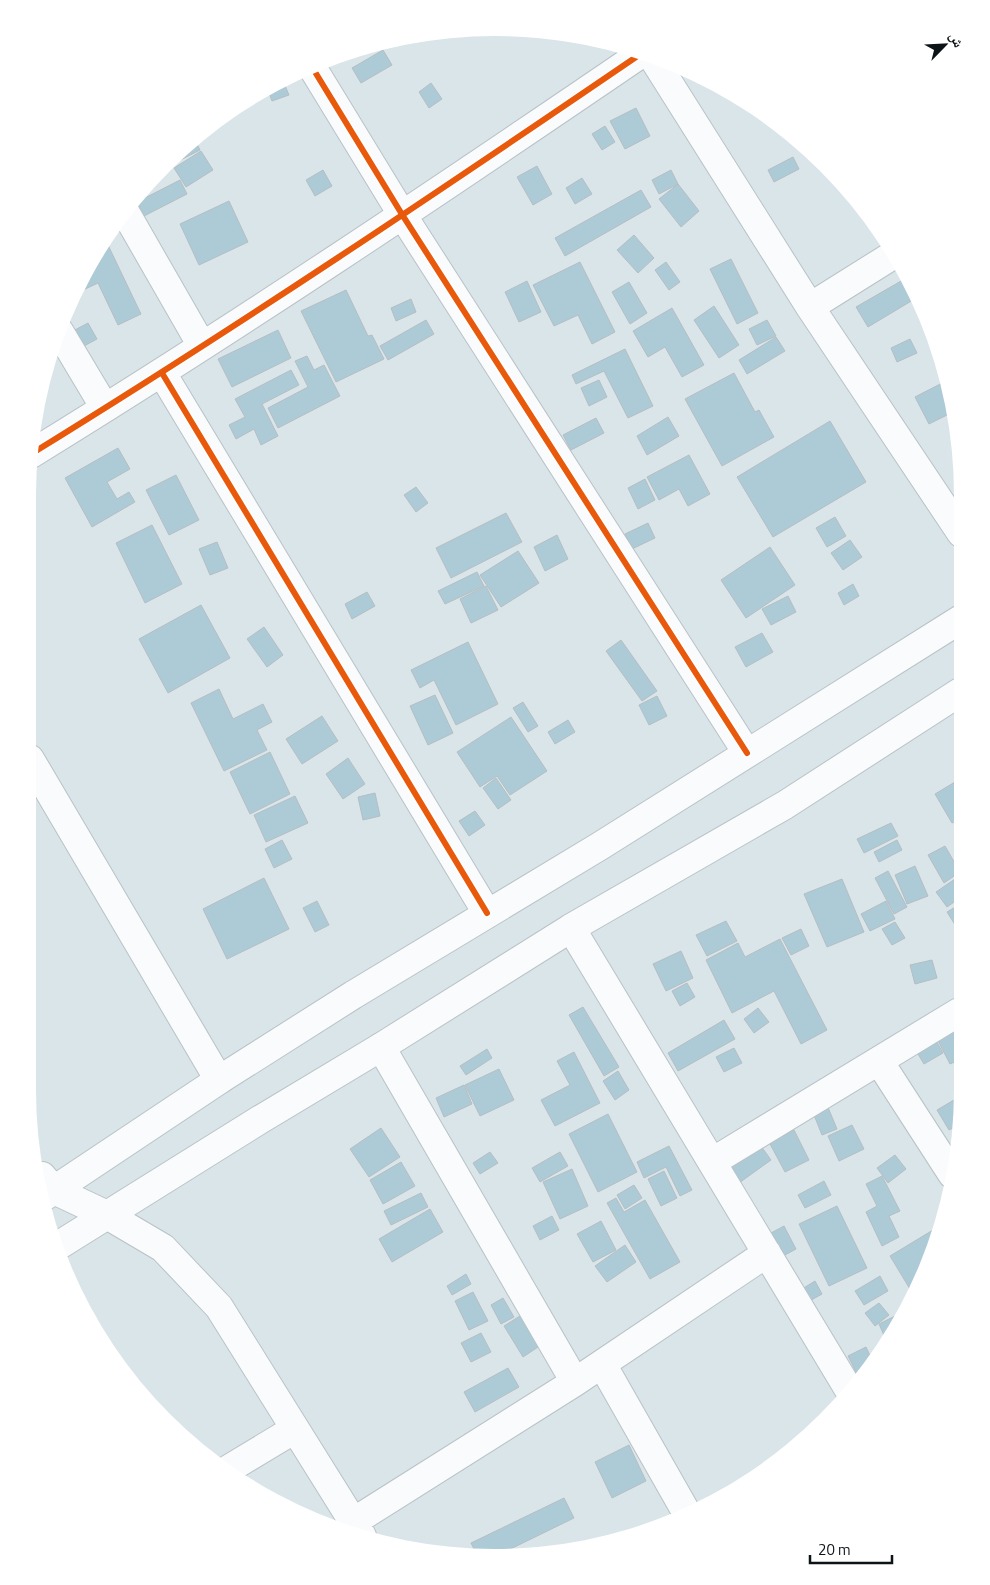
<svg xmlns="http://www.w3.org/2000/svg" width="990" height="1585" viewBox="0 0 990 1585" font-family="'Titillium Web','Noto Naskh Arabic',sans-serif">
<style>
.building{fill:#adcbd6;stroke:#b5bec2}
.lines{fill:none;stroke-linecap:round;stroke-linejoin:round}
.street-casing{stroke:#b9c2c6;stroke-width:30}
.secondary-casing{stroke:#b9c2c6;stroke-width:30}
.street{stroke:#f9fbfc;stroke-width:28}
.secondary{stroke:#f9fbfc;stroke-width:28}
.cycleway-casing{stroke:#fff;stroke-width:9}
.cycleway{stroke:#e8590c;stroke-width:6}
</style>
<rect width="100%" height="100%" fill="#dae5ea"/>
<!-- building -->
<path class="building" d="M367,47L346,58L344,53L345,52Z
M383,50L392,65L361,83L352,68Z
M283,81L289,95L272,101L267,87Z
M431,83L442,99L429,108L419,92Z
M636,108L650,136L625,149L610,121Z
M605,126L615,142L602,150L592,134Z
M194,138L200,150L163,169L187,143Z
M201,151L213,170L186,187L174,168Z
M793,157L799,169L774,182L768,170Z
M537,166L552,194L533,205L517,177Z
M323,170L332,186L315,196L306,180Z
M671,170L678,184L659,194L652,180Z
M582,178L592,194L575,204L566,188Z
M180,180L187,194L144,216L137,202Z
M678,184L699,211L681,227L659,199Z
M641,190L651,207L565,256L555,238Z
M229,201L248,242L199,265L180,224Z
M634,235L654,258L638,273L617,250Z
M108,245L141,314L118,325L98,283L81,291L79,288L103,248Z
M731,259L758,313L737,324L710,269Z
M580,262L615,332L592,344L578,315L554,326L533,285Z
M666,262L680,282L669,290L655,270Z
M908,277L918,297L868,327L856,307Z
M527,281L541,312L519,322L505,292Z
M629,282L647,313L630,324L612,292Z
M346,290L368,336L372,335L384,359L336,382L301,311Z
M411,299L416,312L396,321L391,308Z
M714,306L739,345L719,358L694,320Z
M672,308L704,365L682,377L665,347L648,357L633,331Z
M426,320L434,334L388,360L380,346Z
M767,320L776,336L757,345L749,329Z
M88,323L97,339L82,347L73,331Z
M278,330L291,358L232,387L218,359Z
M776,337L785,351L747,374L739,360Z
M910,339L917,353L897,362L891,348Z
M625,349L653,406L628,418L604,371L576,384L572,375Z
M307,356L314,370L324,365L340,396L278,428L268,408L308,387L295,361Z
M291,370L299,385L262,404L278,436L261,445L254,429L236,439L229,425L245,417L235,399Z
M734,373L755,412L759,410L774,437L722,466L685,399Z
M599,380L607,397L589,406L581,388Z
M948,380L953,412L929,424L915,397Z
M668,417L679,436L647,455L637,436Z
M596,418L604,433L571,450L563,435Z
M830,421L866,482L773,537L737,477Z
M118,448L130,469L107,482L117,499L129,492L135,502L92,527L65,478Z
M689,455L710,494L688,506L679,489L659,500L647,477Z
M176,475L199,520L169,535L146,490Z
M645,479L655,500L638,509L628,488Z
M416,487L428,503L416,512L404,495Z
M506,513L522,542L451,578L436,548Z
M835,517L846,536L827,547L816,528Z
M648,523L655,538L632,549L625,534Z
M152,525L182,584L145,603L116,543Z
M557,535L568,559L545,571L534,547Z
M850,540L862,557L843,570L831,553Z
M217,542L228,568L210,575L199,549Z
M770,547L795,585L746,618L721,580Z
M518,551L539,583L501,607L480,575Z
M477,572L484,586L445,604L438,591Z
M853,584L859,596L844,605L838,593Z
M486,586L498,610L471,623L460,599Z
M367,592L375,606L352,619L345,604Z
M788,596L796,612L771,625L762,609Z
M201,605L230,658L168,693L139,639Z
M264,627L283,655L267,667L247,639Z
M762,633L773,652L746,667L735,647Z
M621,640L657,691L642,701L606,651Z
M468,642L498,704L456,725L434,680L420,688L411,670Z
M219,689L233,719L263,704L272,722L257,730L267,750L224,771L191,703Z
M435,695L453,733L428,745L410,706Z
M657,696L667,716L649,725L639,705Z
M523,702L538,726L528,732L513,708Z
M322,716L338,741L302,764L286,739Z
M511,717L547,771L510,795L497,776L480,787L457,752Z
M568,720L575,732L555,744L548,732Z
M270,752L290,794L250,814L230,772Z
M348,758L365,784L343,799L326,774Z
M496,778L511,800L498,809L483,788Z
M960,779V819L952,823L935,794Z
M375,793L380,816L363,820L358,797Z
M295,796L308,823L266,842L254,815Z
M475,811L485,825L469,836L459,821Z
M891,823L898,836L864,853L857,839Z
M282,840L292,859L274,868L265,849Z
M897,840L902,850L879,862L874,852Z
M945,846L960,872L944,883L928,855Z
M915,866L928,896L907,904L895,875Z
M888,871L907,907L894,914L875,878Z
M264,878L289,929L227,959L203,909Z
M842,879L864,932L827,947L804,894Z
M955,879L960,886V898L947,907L936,892Z
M317,901L329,925L315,932L303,908Z
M886,901L895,919L870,931L861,914Z
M957,906L960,910L959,931L947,912Z
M726,921L737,941L707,956L696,935Z
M895,922L905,938L892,945L882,929Z
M801,929L809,946L791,955L782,938Z
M780,939L827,1030L801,1044L774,991L732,1013L706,960L738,943L745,957Z
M681,951L693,978L666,991L653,964Z
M932,960L937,978L915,984L910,965Z
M687,983L695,997L680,1006L672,991Z
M583,1007L619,1067L604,1076L569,1015Z
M758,1008L769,1022L754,1033L744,1019Z
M724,1020L735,1039L678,1071L668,1053Z
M959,1022V1060L950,1064L935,1035Z
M934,1037L943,1053L924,1064L915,1049Z
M734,1048L742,1063L724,1072L716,1057Z
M487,1049L492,1058L466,1075L460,1066Z
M574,1052L600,1103L555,1126L541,1100L570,1085L557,1061Z
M499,1069L514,1100L480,1116L465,1085Z
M618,1071L629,1090L615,1100L603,1081Z
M464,1085L472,1104L444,1117L436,1098Z
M959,1097V1125L949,1130L937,1110Z
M827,1105L837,1129L822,1135L812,1110Z
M608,1114L637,1172L598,1192L569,1134Z
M852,1125L864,1149L839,1161L828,1136Z
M381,1128L400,1157L369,1177L350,1149Z
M794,1130L809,1160L785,1172L769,1142Z
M758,1142L771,1160L739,1183L726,1164Z
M669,1146L692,1190L680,1196L666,1167L644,1178L637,1162Z
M490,1152L498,1163L480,1174L473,1163Z
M560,1152L568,1166L540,1182L532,1168Z
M895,1155L906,1169L888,1183L877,1168Z
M401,1162L415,1186L383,1204L370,1180Z
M572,1169L588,1206L560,1219L543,1182Z
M664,1171L677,1198L661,1206L648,1179Z
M882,1176L900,1211L889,1216L899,1237L882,1246L866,1212L877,1206L866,1184Z
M824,1181L831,1195L805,1208L798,1195Z
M634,1185L642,1198L625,1209L617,1195Z
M421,1193L428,1207L391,1225L384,1211Z
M616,1198L624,1212L645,1200L680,1262L650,1279L607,1203Z
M837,1206L867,1268L829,1286L799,1224Z
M430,1209L443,1232L392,1262L379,1239Z
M552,1216L559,1230L540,1240L533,1226Z
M601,1221L616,1250L593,1262L577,1234Z
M784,1226L796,1249L772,1262L760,1239Z
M938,1227L928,1259L927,1269L913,1294L890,1256Z
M625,1245L636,1262L607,1282L595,1266Z
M466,1274L471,1284L452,1295L447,1286Z
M880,1276L888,1291L864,1305L855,1291Z
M815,1281L822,1294L806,1303L799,1291Z
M473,1292L488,1321L469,1330L455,1301Z
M503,1298L514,1317L501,1324L491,1305Z
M879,1303L889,1315L875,1326L865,1313Z
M901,1313L886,1340L879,1324Z
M523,1314L541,1345L523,1357L504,1326Z
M481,1333L491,1352L471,1362L461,1343Z
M866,1347L873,1362L866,1375L860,1380L848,1356Z
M508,1368L519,1387L475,1412L464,1392Z
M629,1445L646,1481L612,1498L595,1462Z
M564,1498L574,1518L494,1557L477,1555L471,1543Z"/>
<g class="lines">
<defs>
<path id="street" d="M653,58L810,307L961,533
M312,67L403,216L747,753
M124,210L202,346
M810,307L893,255
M59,331L105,408
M162,373L487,913
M31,454C239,326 441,190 642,53
M30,759L219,1080
M571,928L849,1390
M381,1047L575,1382
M879,1061L952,1174
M712,1162L959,1012
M42,1176L54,1190L107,1215L163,1248L219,1307L362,1536
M602,1364L685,1510
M227,1470L295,1429
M353,1522L575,1382L767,1253"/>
<path id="secondary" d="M45,1196L219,1080L353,995L600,846L961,619
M56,1247L261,1119L381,1047L571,928L785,805L960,692"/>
</defs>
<!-- street casing -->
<use href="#street" class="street-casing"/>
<!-- secondary casing -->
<use href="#secondary" class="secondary-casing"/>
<!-- street -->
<use href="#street" class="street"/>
<!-- secondary -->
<use href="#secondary" class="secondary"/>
<defs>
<path id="cycleway" d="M312,67L403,216L747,753
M162,373L487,913
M31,454C239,326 441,190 642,53"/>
</defs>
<!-- cycleway casing -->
<use href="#cycleway" class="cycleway-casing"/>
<!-- cycleway -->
<use href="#cycleway" class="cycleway"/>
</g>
<!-- crop -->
<path d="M0 0H990V1585H0ZM495 36H495A459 459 0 0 1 954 495V1090A459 459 0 0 1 495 1549H495A459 459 0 0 1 36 1090V495A459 459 0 0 1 495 36Z" fill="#fff" fill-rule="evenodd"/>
<!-- north arrow -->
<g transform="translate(945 45) rotate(66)" stroke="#ffffff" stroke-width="4" paint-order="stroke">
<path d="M0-4L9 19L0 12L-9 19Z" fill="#0d1417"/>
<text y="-8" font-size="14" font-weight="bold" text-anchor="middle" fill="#0d1417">ش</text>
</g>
<!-- scale -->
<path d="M810 1555v8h82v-8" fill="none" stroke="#0d1417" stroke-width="2.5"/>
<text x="818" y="1555" font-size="15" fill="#0d1417" stroke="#ffffff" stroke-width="4" paint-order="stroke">20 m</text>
</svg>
